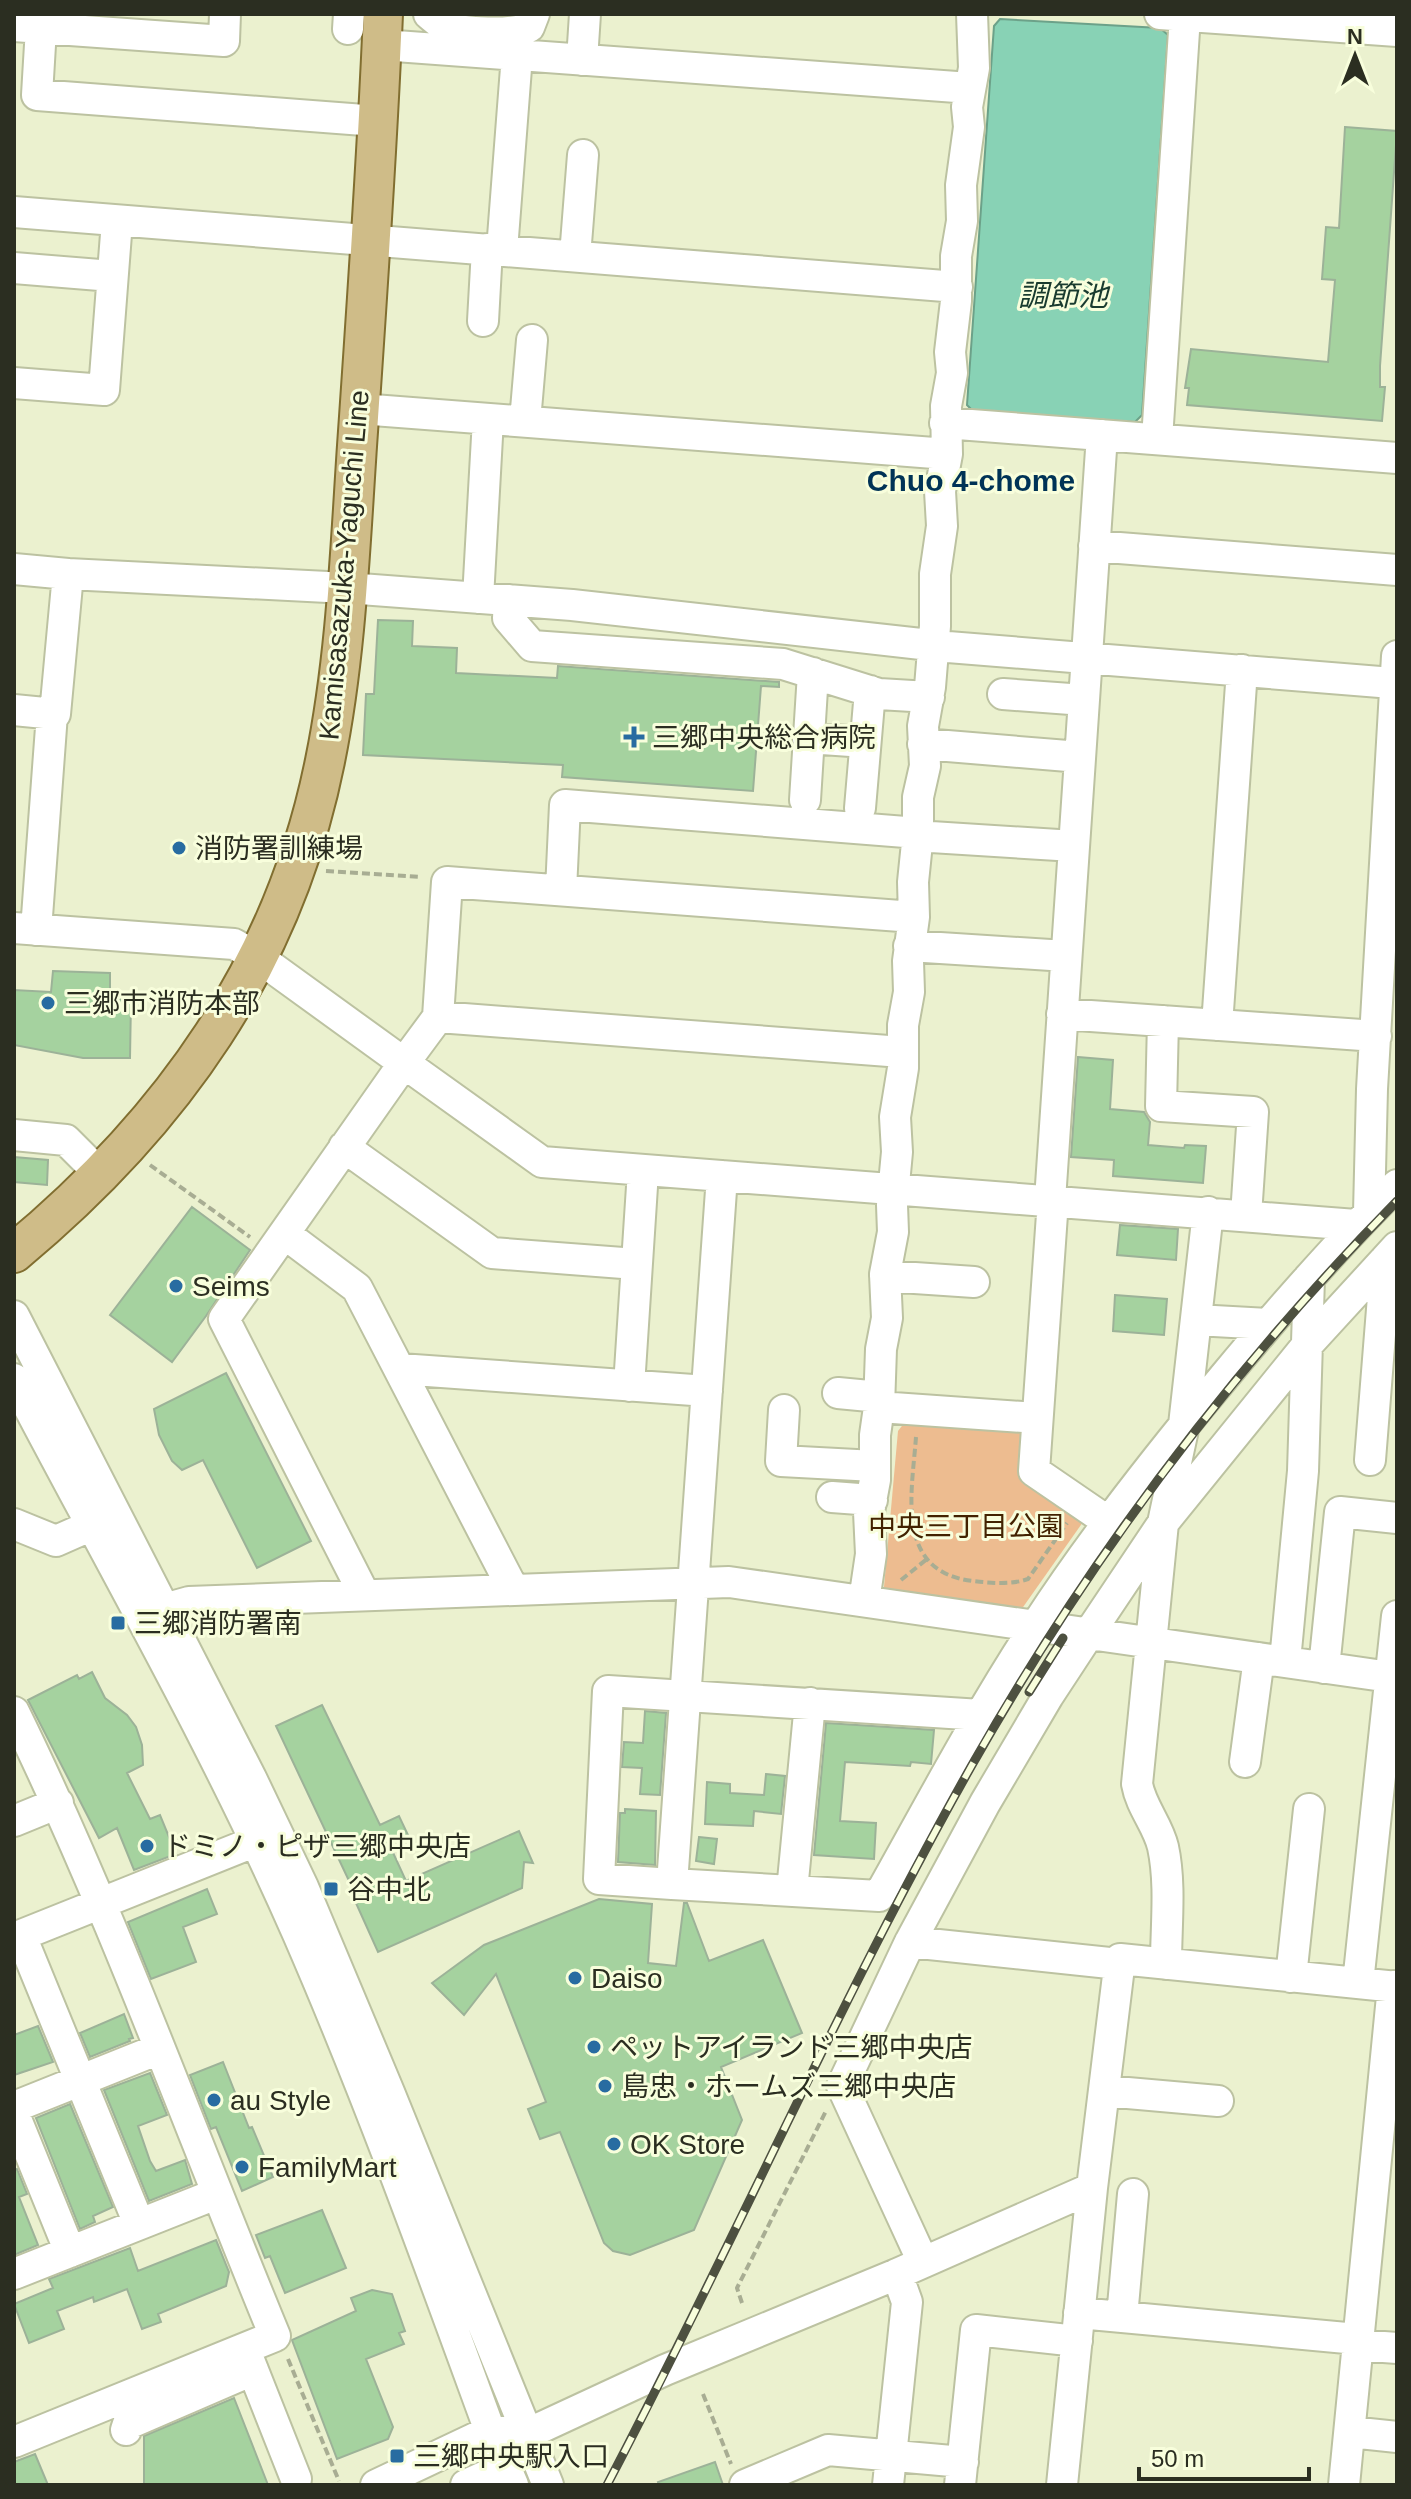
<svg xmlns="http://www.w3.org/2000/svg" width="1411" height="2499" viewBox="0 0 1411 2499" font-family="Helvetica,'Noto Sans JP',sans-serif">
<style>
.green{fill:#edbc90}
.water{fill:#88d2b5;stroke:#6ca189;stroke-width:2}
.building{fill:#a5d29f;stroke:#9cb298;stroke-width:2}
.lines{fill:none;stroke-linecap:round;stroke-linejoin:round}
.minor-casing{stroke:#bcc2a1;stroke-width:34}
.major-casing{stroke:#816e30;stroke-width:42}
.path{stroke:#a8ad93;stroke-width:4;stroke-dasharray:8 4;stroke-linecap:butt}
.minor{stroke:#fff;stroke-width:30}
.major{stroke:#cfbc88;stroke-width:38}
.rail-casing{stroke:#4d5040;stroke-width:9}
.rail{stroke:#f8fedc;stroke-width:6;stroke-dasharray:18;stroke-linecap:butt}
.poi-dot{fill:#286ca1;stroke:#f8fedc;stroke-width:3}
.labels{text-anchor:middle;dominant-baseline:central;stroke-width:6;stroke-linejoin:round;paint-order:stroke}
.street-label{font-size:28px;fill:#2b2e21;stroke:#f8fedc}
.poi-label{font-size:28px;fill:#2b2e21;stroke:#f8fedc;text-anchor:start}
.park-label{font-size:28px;fill:#422200;stroke:#f8fedc}
.water-label{font-size:30px;font-style:italic;fill:#193b2f;stroke:#f8fedc}
.neighbourhood-label{font-size:30px;font-weight:bold;fill:#003356;stroke:#f8fedc}
</style>
<rect width="100%" height="100%" fill="#ebf1cf"/>
<!-- green -->
<path class="green" d="M905,1422L1018,1429L1083,1522L1021,1610L888,1593L884,1587L898,1431Z"/>
<!-- water -->
<path class="water" d="M1000,19L1160,28L1168,35L1142,415L1135,422L974,412L967,405L994,26Z"/>
<!-- building -->
<path class="building" d="M1345,127L1397,131L1380,366V387H1385L1382,421L1187,405L1189,388H1185L1191,349L1328,362L1335,280L1322,279L1326,227L1339,228Z
M378,620L413,621L412,646L457,648L456,673L557,678L558,666L779,682V687L761,686L753,791L562,777L563,765L363,755L366,694H374Z
M53,971L110,973V999L131,1000L130,1058H83L14,1045V990L51,992Z
M1078,1057L1113,1060L1110,1109L1144,1112L1150,1122L1148,1145L1184,1148L1185,1145L1206,1146L1203,1183L1113,1176L1114,1160L1071,1157Z
M14,1157L48,1160L47,1185L14,1182Z
M192,1207L250,1250L206,1316L172,1362L110,1315Z
M1120,1225L1178,1229L1176,1260L1117,1255Z
M1115,1295L1167,1299L1164,1335L1113,1331Z
M226,1373L311,1541L257,1568L203,1460L182,1470L172,1461L159,1435L154,1409Z
M92,1672L105,1698L127,1715L136,1727L142,1745L143,1765L127,1773L150,1819L160,1815L176,1854L134,1870L117,1828L99,1838L28,1700L77,1675L79,1679Z
M322,1705L380,1825L399,1816L408,1835L389,1844L406,1881L519,1831L533,1863L524,1862L522,1888L378,1952L356,1903L359,1902L276,1726Z
M645,1711L666,1713L660,1795L640,1794L642,1768L622,1767L624,1742L643,1743Z
M826,1723L934,1730L931,1764L911,1762L910,1766L845,1762L840,1821L876,1823L874,1859L814,1855Z
M766,1774L785,1776L781,1814L754,1811L753,1826L705,1824L707,1782L730,1784V1793L764,1795Z
M625,1809L656,1811L655,1865L618,1862L620,1813H625Z
M699,1837L717,1839L714,1864L696,1861Z
M207,1889L217,1914L183,1927L196,1962L151,1979L128,1922Z
M599,1899L652,1904L648,1963L676,1966L684,1903H687L709,1961L763,1940L802,2033L721,2067L742,2120L694,2230L630,2255L613,2251L604,2243L560,2132L540,2139L528,2109L546,2102L496,1974L464,2015L432,1983L484,1945Z
M124,2014L133,2038L129,2039L130,2041L90,2057L80,2033Z
M38,2026L53,2062L14,2075V2035Z
M223,2062L249,2128L252,2127L273,2177L242,2191L216,2127L211,2129L190,2075Z
M150,2073L167,2115L138,2126L150,2161L156,2171L185,2160L192,2184L149,2201L104,2090Z
M70,2104L113,2207L93,2216L95,2222L80,2229L36,2118Z
M17,2169L27,2194L19,2197L38,2245L14,2255V2170Z
M322,2210L346,2268L285,2293L270,2256L265,2258L256,2235Z
M216,2240L229,2272L226,2286L158,2314L161,2322L142,2329L127,2289L94,2302L93,2297L57,2311L64,2329L29,2343L14,2304L53,2288L49,2279L130,2248L138,2271Z
M372,2290L392,2294L405,2331L399,2333L404,2344L366,2359L393,2427L388,2439L337,2459L292,2340L356,2311L351,2298Z
M234,2398L268,2485H144V2436Z
M35,2454L48,2485H14V2462Z
M715,2462L723,2485H659L658,2482Z"/>
<g class="lines">
<defs>
<path id="minor" d="M429,14C434,18 439,23 445,26C462,33 514,36 529,27L534,14
M1160,14L1397,31
M14,26L224,41L225,14
M41,28L37,95L377,121
M348,29L349,14
M382,45L970,88
M582,60L585,14
M14,212L957,287
M502,250L517,55
M575,256L583,155
M14,268L112,276
M483,321L487,249
M14,383L104,390L117,221
M360,409L947,454
M525,421L532,340
M945,423L1397,458
M1157,439L1185,16
M1094,546L1397,570
M14,569L68,574L347,588L572,605L948,647L1380,682L1397,678
M478,598L488,419
M509,600L508,618L532,646L783,664L879,694L929,697
M1003,694L1084,700
M14,710L55,714L68,574
M808,738L865,742
M923,744L1080,757
M805,800L813,673
M860,808L870,691
M561,890L565,805L918,833L931,837L1074,846
M14,928L234,944L259,958L404,1063L438,1017L447,882L914,917
M36,930L52,714
M909,946L1066,956
M1062,1014L1376,1036
M438,1017L902,1052
M1163,1021L1161,1106L1253,1112L1246,1215
M1217,1025L1242,670
M14,1135L66,1140L101,1175
M344,1147L492,1253L636,1264
M722,1176L672,1884L599,1879L608,1691L981,1715
M1050,1200L1102,435
M1053,1200L1034,1471L1107,1521
M1369,1212L1372,1089L1397,656
M285,1234L357,1288L513,1589
M885,1276L974,1282
M14,1316L251,1778L303,1887L389,2092L548,2485
M1196,1320L1268,1324
M400,1369L707,1391
M14,1379C110,1563 215,1744 298,1934C369,2097 429,2264 490,2431L513,2485
M629,1386L643,1171
M838,1393L880,1397
M879,1407L1037,1418
M784,1410L781,1461L875,1466
M1370,1460L1386,1259
M832,1497L872,1500
M14,1524L56,1541L90,1526
M364,1594L224,1319L404,1063L542,1162L1356,1225
M864,1601L871,1554L869,1512L875,1480V1435L879,1407L881,1349L887,1318L885,1274L893,1232L892,1205L897,1152L895,1117L903,1068V1025L909,992L908,961L914,917L913,882L918,833V797L925,766L923,726L930,687L935,626V574L942,526L940,491L947,454L946,406L952,373L950,352L956,301V256L962,221L961,185L969,127L967,107L974,68L972,14
M164,1609L189,1602L729,1582L1397,1678
M1285,1661L1303,1471L1309,1278
M1324,1668L1340,1512L1397,1518
M14,1712C113,1915 189,2128 275,2336L14,2442
M1245,1762L1259,1658
M14,1821L58,1803
M672,1884L879,1896C930,1805 979,1712 1037,1624C1093,1538 1157,1457 1223,1378C1278,1312 1335,1246 1397,1185
M792,1891L810,1703
M21,1936L139,2224
M14,1938L254,1842
M910,1942L1119,1964
M1166,1964C1166,1926 1171,1884 1163,1847C1158,1825 1141,1807 1137,1784L1163,1523L1184,1425L1208,1212
M1291,1977L1309,1809
M1358,1983L1397,1616
M1105,2091L1218,2101
M14,2107L159,2049
M14,2114L70,2252
M923,2262L842,2086L910,1942L985,1803L1048,1696L1088,1635L1163,1523L1308,1344L1397,1247
M14,2274L216,2194
M1079,2313L1357,2339
M1122,2317L1133,2194
M1357,2345L1397,2348
M245,2350L296,2479
M126,2430L128,2424L253,2370
M1350,2432L1397,2437
M376,2485L490,2431L527,2434L665,2370L897,2274L1092,2188
M466,2485L506,2467L515,2452
M745,2485L828,2450L963,2462
M888,2485L907,2302L897,2274
M960,2485L976,2330L1077,2341
M1062,2485L1092,2188L1120,1959L1397,1987
M1344,2485L1393,1986"/>
<path id="major" d="M14,1253C172,1122 284,965 325,761C346,658 350,551 357,446C367,302 377,158 383,14"/>
</defs>
<!-- minor casing -->
<use href="#minor" class="minor-casing"/>
<!-- major casing -->
<use href="#major" class="major-casing"/>
<!-- path -->
<path class="path" d="M326,871L421,877
M150,1165L250,1237
M916,1437C912,1493 894,1572 973,1581C991,1583 1011,1585 1028,1579L1067,1523
M901,1580L927,1559
M742,2303L737,2288L826,2111
M288,2359L339,2481
M703,2394L731,2464"/>
<!-- minor -->
<use href="#minor" class="minor"/>
<!-- major -->
<use href="#major" class="major"/>
<defs>
<path id="rail" d="M1029,1692L1063,1638
M607,2485C732,2247 840,1999 972,1765C1088,1560 1232,1369 1397,1201"/>
</defs>
<!-- rail casing -->
<use href="#rail" class="rail-casing"/>
<!-- rail -->
<use href="#rail" class="rail"/>
</g>
<!-- markers -->
<g class="poi-dot">
<path d="M630 725h8v8h8v8h-8v8h-8v-8h-8v-8h8z"/>
<circle cx="179" cy="848" r="8"/>
<circle cx="48" cy="1003" r="8"/>
<circle cx="176" cy="1286" r="8"/>
<rect x="110" y="1615" width="16" height="16" rx="4"/>
<circle cx="147" cy="1846" r="8"/>
<rect x="323" y="1881" width="16" height="16" rx="4"/>
<circle cx="575" cy="1978" r="8"/>
<circle cx="594" cy="2047" r="8"/>
<circle cx="605" cy="2086" r="8"/>
<circle cx="214" cy="2100" r="8"/>
<circle cx="614" cy="2144" r="8"/>
<circle cx="242" cy="2167" r="8"/>
<rect x="389" y="2448" width="16" height="16" rx="4"/>
</g>
<g class="labels">
<!-- street labels -->
<g class="street-label">
<text transform="translate(344 565) rotate(-85)">Kamisasazuka-Yaguchi Line</text>
</g>
<!-- poi labels -->
<g class="poi-label">
<text x="652" y="737">三郷中央総合病院</text>
<text x="195" y="848">消防署訓練場</text>
<text x="64" y="1003">三郷市消防本部</text>
<text x="192" y="1286">Seims</text>
<text x="134" y="1623">三郷消防署南</text>
<text x="163" y="1846">ドミノ・ピザ三郷中央店</text>
<text x="347" y="1889">谷中北</text>
<text x="591" y="1978">Daiso</text>
<text x="610" y="2047">ペットアイランド三郷中央店</text>
<text x="621" y="2086">島忠・ホームズ三郷中央店</text>
<text x="230" y="2100">au Style</text>
<text x="630" y="2144">OK Store</text>
<text x="258" y="2167">FamilyMart</text>
<text x="413" y="2456">三郷中央駅入口</text>
</g>
<!-- park labels -->
<g class="park-label">
<text x="966" y="1526">中央三丁目公園</text>
</g>
<!-- water labels -->
<g class="water-label">
<text x="1063" y="295">調節池</text>
</g>
<!-- neighbourhood labels -->
<g class="neighbourhood-label">
<text x="971" y="480">Chuo 4-chome</text>
</g>
</g>
<!-- border -->
<rect width="1411" height="2499" fill="none" stroke="#2b2e21" stroke-width="32"/>
<!-- north arrow -->
<g transform="translate(1355 56)" stroke="#f8fedc" stroke-width="6" paint-order="stroke">
<path d="M0-6L14 30L0 20L-14 30Z" fill="#2b2e21"/>
<text y="-12" font-size="22" font-weight="bold" text-anchor="middle" fill="#2b2e21">N</text>
</g>
<!-- scale -->
<path d="M1139 2467v12h170v-12" fill="none" stroke="#2b2e21" stroke-width="4"/>
<text x="1151" y="2467" font-size="24" fill="#2b2e21" stroke="#f8fedc" stroke-width="6" paint-order="stroke">50 m</text>
</svg>
